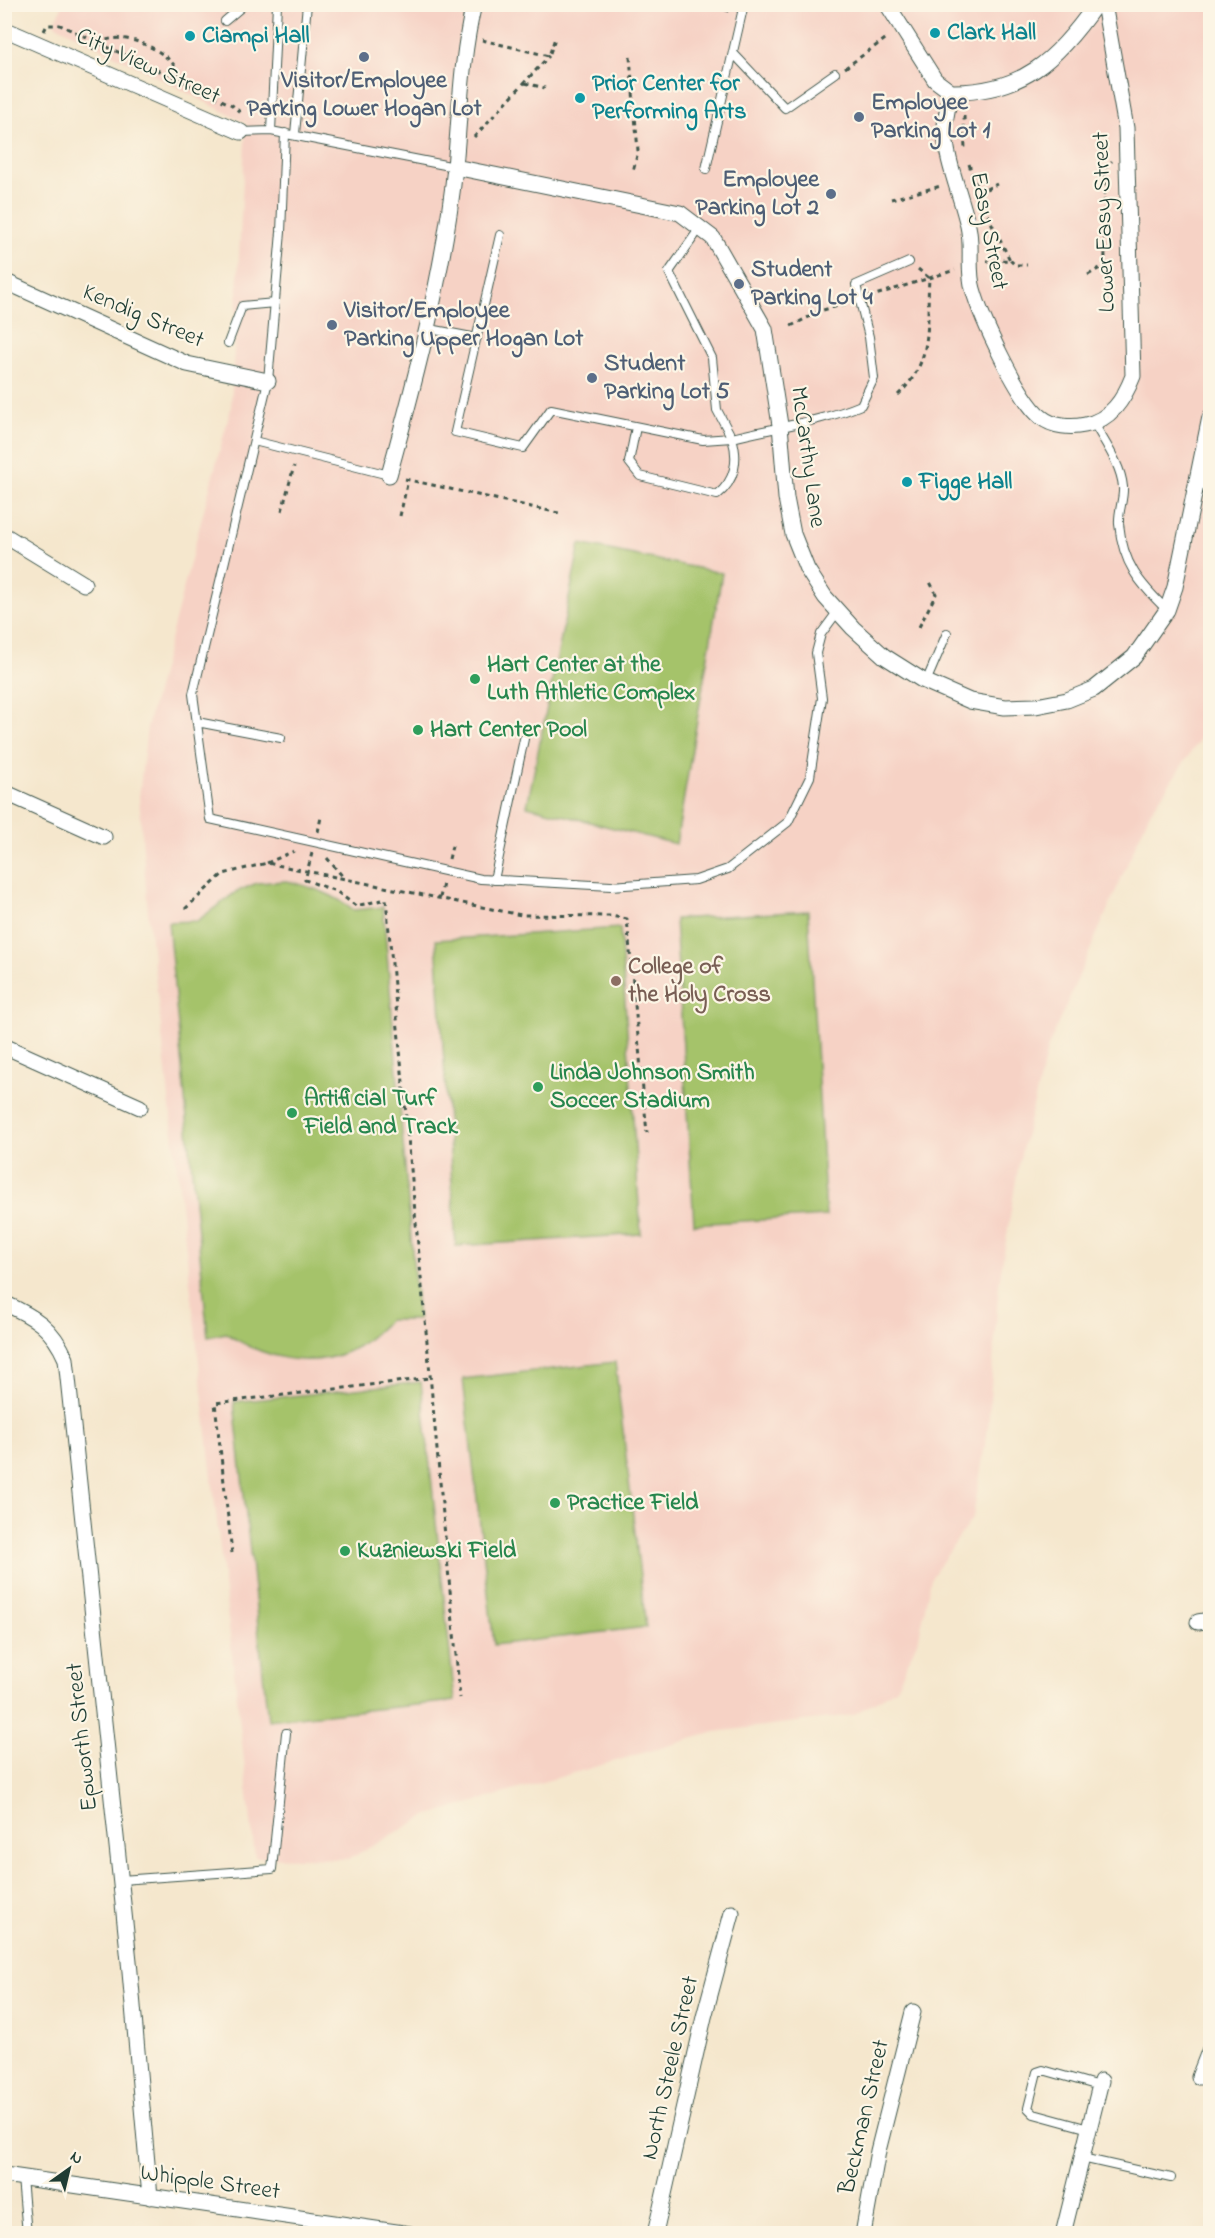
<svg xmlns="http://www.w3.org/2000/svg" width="1215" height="2238" viewBox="0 0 1215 2238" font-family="'Indie Flower',sans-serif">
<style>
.built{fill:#f6d2c5}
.green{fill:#a5c36b;stroke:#628050;stroke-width:1.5}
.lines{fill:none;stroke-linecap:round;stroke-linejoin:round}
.lane-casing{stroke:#3f564b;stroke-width:10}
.street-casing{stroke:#3f564b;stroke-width:17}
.path{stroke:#3f564b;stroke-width:3;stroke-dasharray:4.5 4.5;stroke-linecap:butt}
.lane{stroke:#fff;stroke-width:8}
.street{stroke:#fff;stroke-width:15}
.culture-dot{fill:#0f9aa8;stroke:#fcf5e5;stroke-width:2}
.service-dot{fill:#5c6f8a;stroke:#fcf5e5;stroke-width:2}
.leisure-dot{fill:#2e9e5b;stroke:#fcf5e5;stroke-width:2}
.education-dot{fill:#8d6e63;stroke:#fcf5e5;stroke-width:2}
.labels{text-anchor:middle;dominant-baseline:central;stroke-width:4.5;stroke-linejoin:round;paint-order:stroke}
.culture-label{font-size:24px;font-weight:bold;fill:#0d838f;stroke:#fcf5e5;text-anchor:start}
.street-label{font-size:24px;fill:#1f3d34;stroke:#fcf5e5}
.service-label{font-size:24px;font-weight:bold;fill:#4e5e75;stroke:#fcf5e5;text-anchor:start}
.leisure-label{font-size:24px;font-weight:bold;fill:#27864d;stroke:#fcf5e5;text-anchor:start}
.education-label{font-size:24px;font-weight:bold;fill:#785e54;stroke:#fcf5e5;text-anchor:start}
</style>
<rect width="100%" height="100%" fill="#fcf5e5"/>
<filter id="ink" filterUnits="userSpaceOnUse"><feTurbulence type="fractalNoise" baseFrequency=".0167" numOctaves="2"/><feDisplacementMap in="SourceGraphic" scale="12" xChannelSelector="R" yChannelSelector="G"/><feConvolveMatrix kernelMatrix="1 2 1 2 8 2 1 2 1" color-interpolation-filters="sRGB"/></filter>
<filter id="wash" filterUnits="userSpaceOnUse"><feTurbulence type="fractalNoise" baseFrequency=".008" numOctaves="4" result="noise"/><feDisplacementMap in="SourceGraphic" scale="24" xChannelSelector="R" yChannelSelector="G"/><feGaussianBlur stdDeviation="1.35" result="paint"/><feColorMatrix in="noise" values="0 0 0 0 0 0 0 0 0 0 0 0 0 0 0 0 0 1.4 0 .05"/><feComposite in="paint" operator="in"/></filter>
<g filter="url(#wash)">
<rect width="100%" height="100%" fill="#f5e7cd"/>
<!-- built -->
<path class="built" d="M63,4L1210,5V718L1208,727L1149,814L1048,1047L1019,1162L999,1283L988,1427L973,1517L931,1578L919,1637L896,1689L853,1715L715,1732L426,1816L349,1859L255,1857L148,913L139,797L147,727L231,407L246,123L54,24Z"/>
<!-- green -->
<path class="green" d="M580,544L722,573L676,844L527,806Z
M287,881C312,887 333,894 354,910L383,907L418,1320H389C376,1332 365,1344 349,1351C308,1370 261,1357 226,1333L208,1337L168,922L197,921L236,892L257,883Z
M808,911L826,1216L694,1224L675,919Z
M620,928L641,1234L456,1246L436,940Z
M615,1362L646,1627L494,1645L463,1379Z
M421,1382L455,1701L268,1720L234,1402Z"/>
</g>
<g filter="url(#ink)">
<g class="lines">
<defs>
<path id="lane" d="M277,4L271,131L455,167
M225,21L245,4
M733,53L785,108L835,73
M241,132L271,131
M285,133L281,232L268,381L193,694L210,819L481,879L611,886L696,880L728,869L788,822L810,777L822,698L816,653L821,634L838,611
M295,134L307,4
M706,169L744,4
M700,228L669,272L712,358L717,410L732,438C775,427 821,422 861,405L874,378L869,337L856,285L909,262
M500,235L455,432L523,448L551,409L703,440L732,438C739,460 735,481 717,495L640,476L629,462L636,427
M425,328L477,338
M228,343L242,306L275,303
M1094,423C1104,442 1121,464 1123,487C1124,499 1118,511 1119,524C1123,564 1139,583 1167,610
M254,441L389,475
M926,682L947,633
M197,722L281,738
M494,880L524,739
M121,1880L272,1869L286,1733
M1089,2129L1034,2114L1028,2108L1037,2072L1043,2070L1099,2086
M1082,2158L1171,2178
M22,2178L27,2234"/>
<path id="street" d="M887,4L935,80L951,92C949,103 945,116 945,128C945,160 961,194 968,226C973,247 967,268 973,289C981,318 1019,400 1041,417C1053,427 1071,428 1085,425C1111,420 1124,399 1133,376L1126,128L1104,4
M4,29L241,132
M951,92C1022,93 1057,60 1096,4
M455,167L680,213L713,238L765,329L780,425L786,498L793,534L807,569L825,597L853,628L884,656L922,680L970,701L1005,707L1036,706L1067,700L1094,689L1134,657L1167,610L1175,587L1210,417
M4,281L187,364L268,381
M389,475C416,378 445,267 455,167C460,113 461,58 474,4
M4,535L84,584
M4,792L104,837
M4,1046L140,1107
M4,1303C35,1317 52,1327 66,1359L129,1961L150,2197
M1198,1622L1210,1620
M1199,2077L1210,2049
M4,2175L410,2234
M655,2234L704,2017L732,1913
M863,2234L878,2151L913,2012
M1063,2234L1101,2081"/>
</defs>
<!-- lane casing -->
<use href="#lane" class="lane-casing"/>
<!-- street casing -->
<use href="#street" class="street-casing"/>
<!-- path -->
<path class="path" d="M708,4L732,12
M44,31L47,25H60L232,105L241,113
M482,40L549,56L555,38
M92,50C110,25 158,45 174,65C177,69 179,76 181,82L179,87
M630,57L638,151L633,172
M845,68L888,37
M525,83L545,88
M964,116L965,152
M474,137L549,56
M969,164L982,204L1010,260L987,261
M978,193L997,184
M891,199L941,186
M1010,260L1015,265H1027
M1088,275L1105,265L1104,169L1112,161
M869,297L955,270
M791,326L823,310L849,303
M898,395C935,360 926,324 929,278L918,269
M405,479L563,514
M282,511L294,466
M400,516L408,480
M919,627L936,594L930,582
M318,832L321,817
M312,853L305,880L336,891L356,906L386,899L460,1698
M327,858L344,878
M449,859L453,842
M267,863L294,851
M440,898L443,883
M185,909L223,874L267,863L521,915L611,916L627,919L647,1133
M232,1553L215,1403L430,1378"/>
<!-- lane -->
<use href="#lane" class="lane"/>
<!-- street -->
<use href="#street" class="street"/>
</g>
</g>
<!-- markers -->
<g class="culture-dot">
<circle cx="935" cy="33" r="6"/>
<circle cx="190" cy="36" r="6"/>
<circle cx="580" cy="98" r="6"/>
<circle cx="907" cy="482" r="6"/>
</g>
<g class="service-dot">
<circle cx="364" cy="57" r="6"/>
<circle cx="859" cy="117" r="6"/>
<circle cx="831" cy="194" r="6"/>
<circle cx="739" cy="284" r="6"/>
<circle cx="332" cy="325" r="6"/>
<circle cx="592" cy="378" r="6"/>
</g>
<g class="leisure-dot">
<circle cx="475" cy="679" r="6"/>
<circle cx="418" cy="730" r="6"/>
<circle cx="538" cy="1087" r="6"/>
<circle cx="292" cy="1113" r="6"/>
<circle cx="555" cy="1503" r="6"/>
<circle cx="345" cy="1551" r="6"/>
</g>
<circle class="education-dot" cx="616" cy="981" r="6"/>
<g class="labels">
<!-- culture labels -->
<g class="culture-label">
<text x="947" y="33">Clark Hall</text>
<text x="202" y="36">Ciampi Hall</text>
<text x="592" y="84">Prior Center for<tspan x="592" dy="28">Performing Arts</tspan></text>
<text x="919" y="482">Figge Hall</text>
</g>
<!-- street labels -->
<g class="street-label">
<text transform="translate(148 67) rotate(24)">City View Street</text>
<text transform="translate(1105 222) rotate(-92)">Lower Easy Street</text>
<text transform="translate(988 231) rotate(79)">Easy Street</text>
<text transform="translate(143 317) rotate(23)">Kendig Street</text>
<text transform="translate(807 457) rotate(82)">McCarthy Lane</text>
<text transform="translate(83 1737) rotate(-96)">Epworth Street</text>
<text transform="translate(671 2068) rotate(-77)">North Steele Street</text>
<text transform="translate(865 2117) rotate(-77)">Beckman Street</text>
<text transform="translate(210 2183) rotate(8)">Whipple Street</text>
</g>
<!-- service labels -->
<g class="service-label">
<text x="364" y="81" text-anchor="middle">Visitor/Employee<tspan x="364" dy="28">Parking Lower Hogan Lot</tspan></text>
<text x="871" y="103">Employee<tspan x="871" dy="28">Parking Lot 1</tspan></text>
<text x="819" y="180" text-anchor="end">Employee<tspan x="819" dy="28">Parking Lot 2</tspan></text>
<text x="751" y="270">Student<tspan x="751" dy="28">Parking Lot 4</tspan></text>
<text x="344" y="311">Visitor/Employee<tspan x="344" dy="28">Parking Upper Hogan Lot</tspan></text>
<text x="604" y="364">Student<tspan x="604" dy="28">Parking Lot 5</tspan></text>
</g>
<!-- leisure labels -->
<g class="leisure-label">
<text x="487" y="665">Hart Center at the<tspan x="487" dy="28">Luth Athletic Complex</tspan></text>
<text x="430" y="730">Hart Center Pool</text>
<text x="550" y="1073">Linda Johnson Smith<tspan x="550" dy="28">Soccer Stadium</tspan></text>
<text x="304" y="1099">Artificial Turf<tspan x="304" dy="28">Field and Track</tspan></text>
<text x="567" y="1503">Practice Field</text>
<text x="357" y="1551">Kuzniewski Field</text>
</g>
<!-- education labels -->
<g class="education-label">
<text x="628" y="967">College of<tspan x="628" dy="28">the Holy Cross</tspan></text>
</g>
</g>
<!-- margin -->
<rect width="1215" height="2238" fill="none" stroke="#fcf5e5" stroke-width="24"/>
<!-- north arrow -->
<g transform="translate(69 2169) rotate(34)" stroke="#fcf5e5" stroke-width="4.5" paint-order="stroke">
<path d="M0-4.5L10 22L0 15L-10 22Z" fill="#1f3d34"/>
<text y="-9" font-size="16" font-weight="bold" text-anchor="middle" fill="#1f3d34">N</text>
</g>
</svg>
